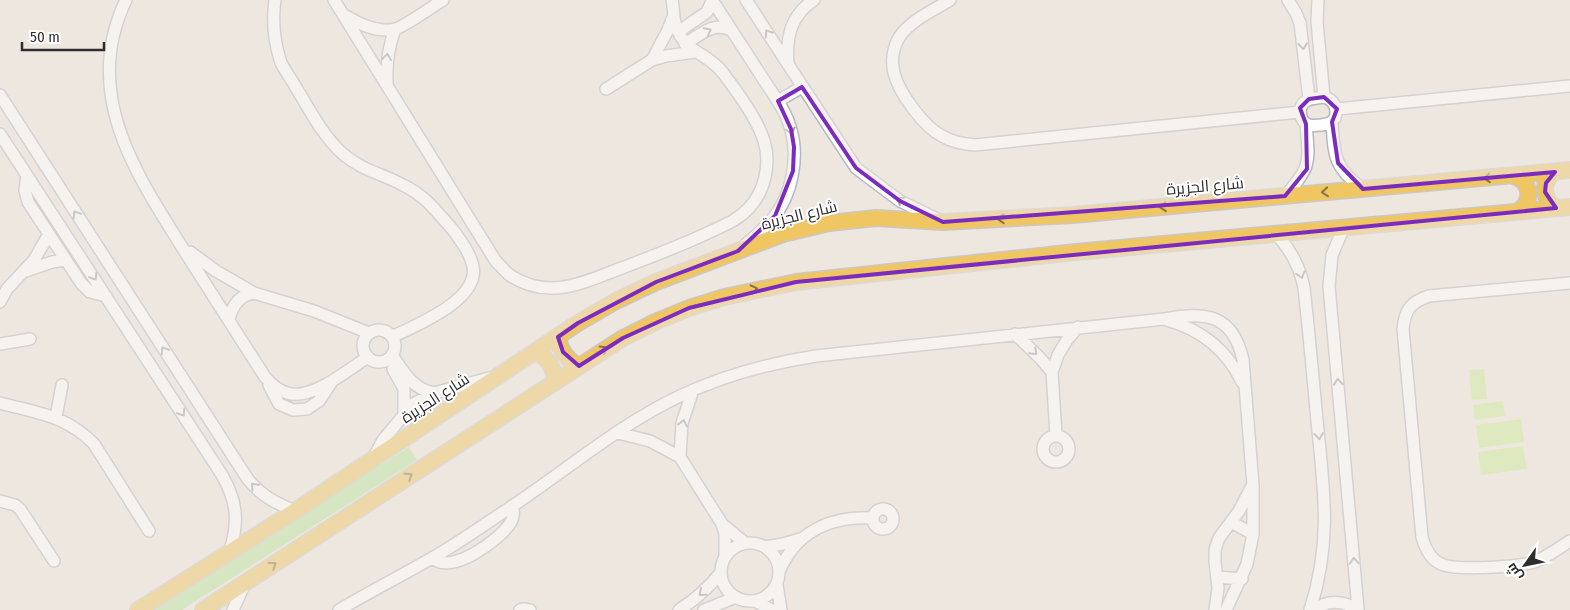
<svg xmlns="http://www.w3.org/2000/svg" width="1570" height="610" viewBox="0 0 1570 610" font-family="'Fira Sans Condensed',Cairo,sans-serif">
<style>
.green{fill:#b9e49d}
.pitch{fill:#cdeb99}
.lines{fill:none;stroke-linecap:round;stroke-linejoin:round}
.minor-casing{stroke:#b3b7c0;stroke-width:14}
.major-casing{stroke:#c8c8c8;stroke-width:18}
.minor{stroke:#fff;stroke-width:11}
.major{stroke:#f0c662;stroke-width:15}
.oneway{stroke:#a0a0a0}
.oneway2{stroke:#857245}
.marked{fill:none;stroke:#7b2cbf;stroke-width:4;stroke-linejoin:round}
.labels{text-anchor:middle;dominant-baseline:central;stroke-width:4;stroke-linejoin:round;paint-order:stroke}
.street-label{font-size:16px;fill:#2d2d2d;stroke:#fff}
</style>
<rect width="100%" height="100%" fill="#eee7e0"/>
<!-- green -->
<path class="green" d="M409,447L417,460L182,610H151Z"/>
<!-- pitch -->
<path class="pitch" d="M1484,369L1487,399L1472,400L1469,370Z
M1503,401L1505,416L1475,420L1473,405Z
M1521,419L1524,442L1479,448L1476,425Z
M1523,446L1527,469L1481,475L1478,452Z"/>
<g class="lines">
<defs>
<path id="minor" d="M126,0C80,95 138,177 187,255C213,296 239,336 265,377C271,384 277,390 287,393C311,401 348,370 368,357
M275,0C272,20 274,40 280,60C283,69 291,78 295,86C310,110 322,135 343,154C363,171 381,173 403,185C427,197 436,211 453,230C461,241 470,253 473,266C480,300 416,325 392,337
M334,0L495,260C500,265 505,272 511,276C549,300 582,283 619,269C651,257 683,245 714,230C727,224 739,219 749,208C765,191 771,163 764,141C758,120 736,90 723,73C709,53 684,53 676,26C673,18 674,9 672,0
M712,0C729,26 745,51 762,77C772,93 786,110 791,130C799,158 792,194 774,217C765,228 755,237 744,246
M746,0L856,168L900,201L939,220
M950,0C934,10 911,20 900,36C893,47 891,61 894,73C899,93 924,127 942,136C952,142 963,144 975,145L1300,112
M1288,0L1296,13L1300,23L1309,99
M1318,0L1317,22L1324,97
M346,16C359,24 378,33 395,29C404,27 433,6 443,0
M678,32L707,12L712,1
M685,44C700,35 714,21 731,30
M652,60L668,30L673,17
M788,62C786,37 791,15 814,0
M387,84C386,64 388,48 395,29
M606,89L652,60L666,56L695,52
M0,95L247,478C260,495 275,503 295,511
M1324,97C1334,100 1338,108 1335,118C1331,124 1327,124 1321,125C1317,125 1313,126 1309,125C1298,121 1297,104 1308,100C1313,98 1319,98 1324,97Z
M778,101L802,87
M1337,109L1570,86
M1332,122C1334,156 1334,168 1363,189
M0,134L222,475C237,501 239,521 230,551
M27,176L25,190L28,202L81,283L90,292L106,296
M1285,196C1312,166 1309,162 1306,124
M1344,227L1332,255L1329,286L1358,609
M1276,234C1291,250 1300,266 1304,288C1309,332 1313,377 1317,421C1324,490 1332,542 1310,610
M190,252L216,271L254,293L314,311L369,333
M26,271L52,262L66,260
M1570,283L1429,296C1411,302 1405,309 1403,329L1422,537C1425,548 1430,559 1441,564C1456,571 1521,567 1537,561C1548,556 1559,548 1570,541
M0,302L7,289L34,260L49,234
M229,320C232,306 239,295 254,293
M1167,320C1202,330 1227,350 1242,382
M363 346a16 16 0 1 1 32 0a16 16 0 1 1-32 0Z
M1015,334L1040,358L1052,372
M0,344L30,339
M392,355C404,372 412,389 434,393
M393,369L404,389V412
M269,385L279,404L293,410L307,409L319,401L331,383
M0,403C37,413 66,415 94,444L149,531
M56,417L62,385
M618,433L650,441L680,457L722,524L725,534V556
M1056,435L1052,372L1058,355L1067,340L1078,327
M1043 449a13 13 0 1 1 26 0a13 13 0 1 1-26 0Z
M374,457L383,440L413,404L434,393L489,378
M680,457L682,423L693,390
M0,501L15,505L20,509L54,561
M873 519a10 10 0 1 1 20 0a10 10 0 1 1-20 0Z
M1231,522L1253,534
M722,524L745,543
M721 572a29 29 0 1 1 58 0a29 29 0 1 1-58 0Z
M765,547L783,544L800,539
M433,558C451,576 501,539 511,522C514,517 514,512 512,506
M779,572C796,531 831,516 873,518
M1217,577L1242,579
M777,585L781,610
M755,601L772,610
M233,610L245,583
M339,610C369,592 401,576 432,558C459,543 485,524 511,507C568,469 620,424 682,395C725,375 770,363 816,356L1164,319C1205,311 1233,314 1243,360L1253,485V534L1247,564L1226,610
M520,610L523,609L530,610
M679,610C696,599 709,588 721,572
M704,610L736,597
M1215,610L1218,588L1215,562V550L1219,538L1239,511L1252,486
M1314,610C1328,599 1344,601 1358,610"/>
<path id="major" d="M1555,172C1541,181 1542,198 1556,208
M1513,176C1532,181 1534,204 1516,212
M558,337C560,351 567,360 579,366
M536,352C548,358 554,367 555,382
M138,610L295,511L578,323L616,301L656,282L783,234L829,223L876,218L943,222L1073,215L1570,170
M203,610L623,338L655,322L689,308L724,297L796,282L1076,252L1570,207"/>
</defs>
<!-- minor casing -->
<use href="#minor" class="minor-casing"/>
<!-- major casing -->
<use href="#major" class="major-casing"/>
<!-- minor -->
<use href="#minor" class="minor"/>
<!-- major -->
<use href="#major" class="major"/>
</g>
<!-- one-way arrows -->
<defs><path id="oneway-chevron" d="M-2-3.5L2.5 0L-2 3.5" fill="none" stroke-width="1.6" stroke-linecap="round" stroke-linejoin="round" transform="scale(1.25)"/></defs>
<g class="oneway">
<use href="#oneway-chevron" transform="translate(708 31) rotate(-28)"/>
<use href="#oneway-chevron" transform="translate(768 33) rotate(-123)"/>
<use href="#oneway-chevron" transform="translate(1303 46) rotate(83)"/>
<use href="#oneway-chevron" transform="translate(387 57) rotate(-82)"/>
<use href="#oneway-chevron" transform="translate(791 131) rotate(75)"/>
<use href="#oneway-chevron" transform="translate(900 200) rotate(-149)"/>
<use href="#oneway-chevron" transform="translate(76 214) rotate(-123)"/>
<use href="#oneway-chevron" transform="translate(1301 275) rotate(74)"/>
<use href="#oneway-chevron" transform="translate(94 277) rotate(57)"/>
<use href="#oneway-chevron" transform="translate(164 350) rotate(-123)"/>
<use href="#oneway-chevron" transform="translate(1034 352) rotate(45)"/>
<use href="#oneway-chevron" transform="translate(1338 382) rotate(-95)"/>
<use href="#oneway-chevron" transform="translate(182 413) rotate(57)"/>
<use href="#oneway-chevron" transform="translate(683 423) rotate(-78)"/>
<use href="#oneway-chevron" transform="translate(1319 436) rotate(84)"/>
<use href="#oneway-chevron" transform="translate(254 486) rotate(-132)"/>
<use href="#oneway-chevron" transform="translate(1354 561) rotate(-94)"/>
<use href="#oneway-chevron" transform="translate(702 593) rotate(139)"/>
</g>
<g class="oneway2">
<use href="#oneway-chevron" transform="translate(1487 178) rotate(175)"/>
<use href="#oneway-chevron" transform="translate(1325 192) rotate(175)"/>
<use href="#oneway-chevron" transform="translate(1163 207) rotate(175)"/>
<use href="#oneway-chevron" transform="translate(1001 219) rotate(177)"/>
<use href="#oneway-chevron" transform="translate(754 289) rotate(-13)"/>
<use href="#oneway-chevron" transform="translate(604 349) rotate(-31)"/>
<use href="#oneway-chevron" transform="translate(409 476) rotate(-33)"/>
<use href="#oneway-chevron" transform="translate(273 565) rotate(-33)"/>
</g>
<!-- marked area -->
<path d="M0 0H1570V610H0ZM802,87L856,168L900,201L943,222L1285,196L1307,169L1306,124L1300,108L1309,99L1324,97L1337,109L1332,122L1338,163L1363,189L1555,172L1546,183L1545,192L1556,208L796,282L689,308L623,338L579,366L563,352L558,337L578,323L656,282L738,251L775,216L793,171L794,147L791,129L778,101Z" fill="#eee7e0" fill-opacity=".55" fill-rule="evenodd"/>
<path class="marked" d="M802,87L856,168L900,201L943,222L1285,196L1307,169L1306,124L1300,108L1309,99L1324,97L1337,109L1332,122L1338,163L1363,189L1555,172L1546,183L1545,192L1556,208L796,282L689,308L623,338L579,366L563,352L558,337L578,323L656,282L738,251L775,216L793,171L794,147L791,129L778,101Z"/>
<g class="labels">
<!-- street labels -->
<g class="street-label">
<text transform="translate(1205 186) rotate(-5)">شارع الجزيرة</text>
<text transform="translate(799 215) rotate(-14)">شارع الجزيرة</text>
<text transform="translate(435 398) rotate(-33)">شارع الجزيرة</text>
</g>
</g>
<!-- north arrow -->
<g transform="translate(1525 565) rotate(237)" stroke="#ffffff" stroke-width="4" paint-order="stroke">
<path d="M0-4L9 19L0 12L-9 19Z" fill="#2d2d2d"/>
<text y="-8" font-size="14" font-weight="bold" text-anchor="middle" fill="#2d2d2d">ش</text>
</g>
<!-- scale -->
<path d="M22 42v8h82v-8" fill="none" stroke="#2d2d2d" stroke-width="2.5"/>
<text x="30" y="42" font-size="15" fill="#2d2d2d" stroke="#ffffff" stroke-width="4" paint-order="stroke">50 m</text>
</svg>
